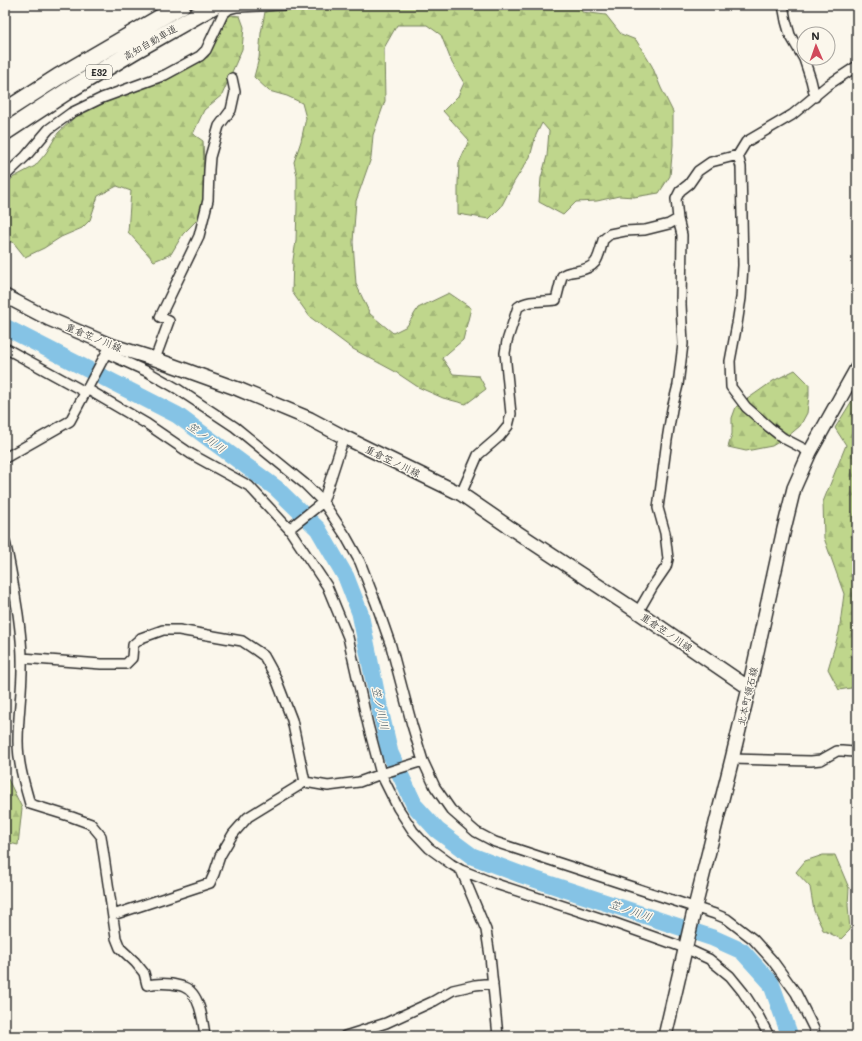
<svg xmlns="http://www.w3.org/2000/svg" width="862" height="1041" viewBox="0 0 862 1041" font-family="Mali,'Klee One',sans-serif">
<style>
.forest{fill:url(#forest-firs);stroke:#75805c}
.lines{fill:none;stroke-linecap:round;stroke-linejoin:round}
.river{stroke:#85c3e5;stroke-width:17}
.minor-casing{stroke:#2b2b2b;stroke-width:12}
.secondary-casing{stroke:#2b2b2b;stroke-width:16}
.motorway-casing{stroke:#2b2b2b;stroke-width:19}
.minor{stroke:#fbf7ec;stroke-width:9}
.secondary{stroke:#fbf7ec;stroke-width:13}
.motorway{stroke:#fbf7ec;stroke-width:16}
.labels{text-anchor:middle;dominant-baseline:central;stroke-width:3;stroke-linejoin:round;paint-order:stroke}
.shield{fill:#fbf7ec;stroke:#696865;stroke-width:1}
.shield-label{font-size:9px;font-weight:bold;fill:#2b2b2b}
.street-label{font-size:10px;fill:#2b2b2b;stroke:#fbf7ec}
.water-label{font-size:11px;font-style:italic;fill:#465963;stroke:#fbf7ec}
</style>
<defs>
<pattern id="forest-firs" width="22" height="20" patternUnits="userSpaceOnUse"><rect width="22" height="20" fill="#bfd68c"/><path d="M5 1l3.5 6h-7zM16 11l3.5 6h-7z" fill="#a4b879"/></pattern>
</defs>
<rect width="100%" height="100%" fill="#fbf7ec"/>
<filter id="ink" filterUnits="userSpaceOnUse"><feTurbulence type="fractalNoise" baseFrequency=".025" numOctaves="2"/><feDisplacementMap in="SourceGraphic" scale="8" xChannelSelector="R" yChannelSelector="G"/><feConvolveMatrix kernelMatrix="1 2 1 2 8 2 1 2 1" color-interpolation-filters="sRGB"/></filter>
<g filter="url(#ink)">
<!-- forest -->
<path class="forest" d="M294,5H579L582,12L606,15L621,34L636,40L652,66L661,88L673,112V145L670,176L659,193L634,197L619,196L597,201L576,202L563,215L539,202L541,178L547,156L549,131L542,123L536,135L530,157L514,182L501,207L489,219L458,214V183L459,163L469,140L443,111L458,96L464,83L452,63L441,35L427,25H397L384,48L385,101L373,135L371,158L356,201L353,242L356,284L370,314L393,333L407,326L418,308L449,293L471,308L463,340L442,358L453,374L479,376L486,389L466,404L443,398L418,387L394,371L353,349L310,317L292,292L293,260L296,241L297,207V176L294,162L301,141L306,118L302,103L287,96L269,91L254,77L259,58L261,33L265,12L290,8Z
M230,15L240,16L244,27L242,49L222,95L204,110L193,134L203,141L204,163L208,187L205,212L183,234L171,254L154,261L128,232L131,191L117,186L98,196L90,220L82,228L61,237L44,248L25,257L13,242H5V184L14,177L35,166L46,153L58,133L77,115L100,100L181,69L208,57L219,33Z
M795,370L809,384V396L807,413L800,426L787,437L772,446L746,451L728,447L732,434V418L736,407L773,381Z
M857,387V687L839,690L828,669L839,632L844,594L824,538L823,502L846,445L835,428L853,399Z
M5,773L22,808L18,845L5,842Z
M823,855H835L849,888L848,905L850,930L841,939L823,930L814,911L810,887L796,872L805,861Z"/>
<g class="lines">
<!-- river -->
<path class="river" d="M5,327L177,415L276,488L318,529L346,577L360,613L378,701L390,753L415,806L437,830L472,856L522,875L713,938L742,951L771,983L790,1036"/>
<defs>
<path id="minor" d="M783,5L786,21L790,35L804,59L811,80L815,97
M5,176L26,156L49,129L71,113L102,98L165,75L200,56L206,50L223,14L229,9L237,7L285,5
M5,348L85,392
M106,353L148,372L176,388L235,427L305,484L323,502L345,535L360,562L376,603L391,646L412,725L423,761L435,787L451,810L476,832L495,842L715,914L727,919L753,939L772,960L796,993L814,1029L815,1036
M155,359L169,321L160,317L199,236L208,200L209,170L210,157L219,126L231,110L235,92L232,78
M87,389L147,424L191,454L249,486L289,529L327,586L348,637L368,725L381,774L398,808L413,831L429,848L451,864L461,870L496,884L609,921L685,948L709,959L730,976L743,992L759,1017L769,1036
M810,452L783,438L769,427L746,407L731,387L730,361L737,324L741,298L743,265L741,167L738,155L746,142L792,115L828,85L857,66
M5,458L70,421L109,348
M461,494L478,455L500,436L508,426L511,414L505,353L507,341L518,307C529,299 544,302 556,300L562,276C566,272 571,272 577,271C598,267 598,259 603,240L610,234L625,231L645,230L669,224L678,219
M289,529L323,502L344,437
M5,542C11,566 14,590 18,614C20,629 22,644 22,659C23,687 18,714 18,741C18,763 24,783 30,804L72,817L91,824L101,836L116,938L120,948L135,962L144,973L147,985C156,983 163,983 172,984C175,985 180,985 184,987C200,993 203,1021 205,1036
M638,612L653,586L666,567L668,559L665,533L658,508L667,440L672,409L678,385L683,344L681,304L682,235L678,219L676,199L680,191L689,184L698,171L711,162L738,155
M22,658L101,664H126L132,658L133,645L141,638L163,630H179L242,641L257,651L264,656L275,676L292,720L305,782
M732,759L811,761L821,760L837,751H842L854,752L857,754
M461,870L486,930L490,956L498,1036
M113,915L210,883L214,874L220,856L233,834L248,817L305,782L328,786L359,782L381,774L423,761
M345,1036L386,1023L434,1001L453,990L475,985L493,983"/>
<path id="secondary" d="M5,296L49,319L110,345L155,359L238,389L310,419L344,437L461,494L509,527L638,612L749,688
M665,1036L695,907L732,759L749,688L784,529L794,488L810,452L857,368"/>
<path id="motorway" d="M5,111L58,77L182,5
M5,132L69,90L136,50L215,5"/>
</defs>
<!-- minor casing -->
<use href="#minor" class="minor-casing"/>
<!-- secondary casing -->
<use href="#secondary" class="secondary-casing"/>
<!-- motorway casing -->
<use href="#motorway" class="motorway-casing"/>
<!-- minor -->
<use href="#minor" class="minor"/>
<!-- secondary -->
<use href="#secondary" class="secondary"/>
<!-- motorway -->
<use href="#motorway" class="motorway"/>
</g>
</g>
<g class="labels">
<!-- shield labels -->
<rect class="shield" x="86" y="65" width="26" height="14" rx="3"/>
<g class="shield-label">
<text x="99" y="72">E32</text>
</g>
<!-- street labels -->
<g class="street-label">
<text transform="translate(150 42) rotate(-30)">高知自動車道</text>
<text transform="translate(94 337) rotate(22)">重倉笠ノ川線</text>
<text transform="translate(393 461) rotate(26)">重倉笠ノ川線</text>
<text transform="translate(667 632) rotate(34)">重倉笠ノ川線</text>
<text transform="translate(747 696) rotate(-77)">北本町領石線</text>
</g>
<!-- water labels -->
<g class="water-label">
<text transform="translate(207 437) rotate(36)">笠ノ川川</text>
<text transform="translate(381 708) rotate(78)">笠ノ川川</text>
<text transform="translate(631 910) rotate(19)">笠ノ川川</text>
</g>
</g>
<!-- margin -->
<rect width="862" height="1041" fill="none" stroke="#fbf7ec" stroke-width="20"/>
<rect x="10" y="10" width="842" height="1021" fill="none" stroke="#2b2b2b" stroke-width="1.5" filter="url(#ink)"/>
<!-- north arrow -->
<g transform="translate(816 46) rotate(358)"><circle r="19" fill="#fbf7ec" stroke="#a8a59f"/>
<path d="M0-3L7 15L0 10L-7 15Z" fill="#d1495b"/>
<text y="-6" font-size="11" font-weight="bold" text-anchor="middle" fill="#2b2b2b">N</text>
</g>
</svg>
